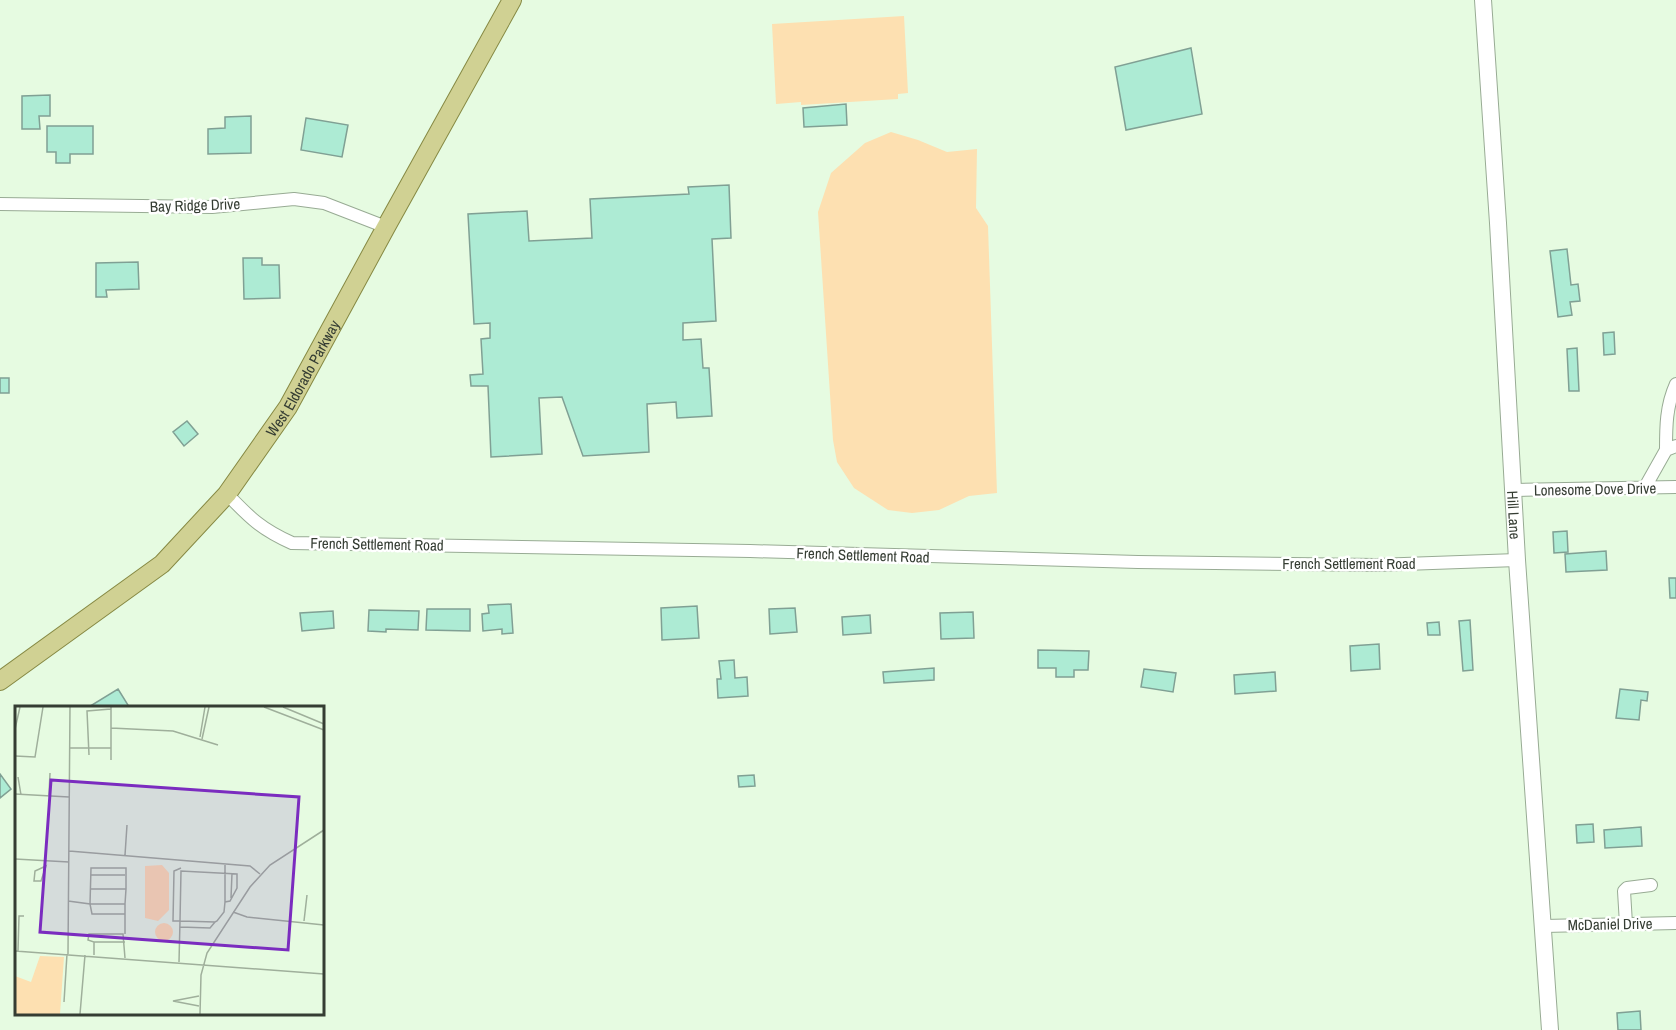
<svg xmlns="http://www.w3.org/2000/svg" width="1676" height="1030" viewBox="0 0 1676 1030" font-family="'Archivo Narrow',sans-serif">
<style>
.pitch{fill:#fde0b1}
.building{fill:#adebd4;stroke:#80a094;stroke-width:1.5}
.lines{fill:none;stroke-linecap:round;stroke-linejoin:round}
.street-casing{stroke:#98ab94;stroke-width:14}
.secondary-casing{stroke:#98ab94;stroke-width:18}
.primary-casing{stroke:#868943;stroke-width:20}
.street{stroke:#fff;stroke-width:12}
.secondary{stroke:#fff;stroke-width:16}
.primary{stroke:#d0d193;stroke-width:18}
.labels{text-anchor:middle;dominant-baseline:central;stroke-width:5;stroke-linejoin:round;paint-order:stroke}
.street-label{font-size:15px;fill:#353d33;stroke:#fff}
.inset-road{fill:none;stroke:#9faf9b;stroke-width:1.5}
.view{fill:#7b2cbf;fill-opacity:0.15;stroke:#7b2cbf;stroke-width:3}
.inset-edge{fill:none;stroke:#353d33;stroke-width:3}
</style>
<rect width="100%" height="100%" fill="#e6fbe1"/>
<!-- pitch -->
<path class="pitch" d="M904,16L908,93L898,94V99L801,105V102L776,104L772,24Z
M891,132L918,140L947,152L977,149L976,208L988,226L997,493L969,496L939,510L912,513L888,510L854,488L837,462L833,440L818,212L831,173L865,143Z"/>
<!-- building -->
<path class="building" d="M1191,48L1202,114L1126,130L1115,67Z
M50,95V116H39L40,129H22V96Z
M846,104L847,125L804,127L803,108Z
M251,116V153L208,154V129L225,128V117Z
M306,118L348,125L342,157L301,150Z
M47,126H93V154H70V163H56V152H47Z
M729,185L731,238L712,239L716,321L683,323V340L701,339L703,368H709L712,416L677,418L676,402L647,404L649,452L583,456L562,397L539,398L542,454L491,457L488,386H471L470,375L483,374L481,339L490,338V323L474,324L468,214L527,211L529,241L592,238L590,199L689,194L688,187Z
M1567,249L1571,285L1578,284L1580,301L1570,302L1572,315L1558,317L1550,251Z
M243,258H262V265H279L280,298L244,299Z
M138,262L139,289L106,290L107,297H96V263Z
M1614,332L1615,354L1604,355L1603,333Z
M1577,348L1579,391H1569L1567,349Z
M0,378H9V393H0Z
M187,421L198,434L184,446L173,432Z
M1567,531L1568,552L1554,553L1553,532Z
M1606,551L1607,570L1566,572L1565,554Z
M1669,578H1676V598H1670Z
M511,604L513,633L502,634V629L483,631L482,614L489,613L488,605Z
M697,606L699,638L662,640L661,608Z
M795,608L797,632L770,634L769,609Z
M427,609H470V631L426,630Z
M369,610L419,611L418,630L386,629V632L368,631Z
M333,611L334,628L302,631L300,613Z
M973,612L974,638L941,639L940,613Z
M870,615L871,633L843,635L842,617Z
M1470,620L1473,670L1463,671L1459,621Z
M1439,622L1440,635H1428L1427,623Z
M1379,644L1380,669L1351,671L1350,646Z
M1038,650L1089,651L1088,670H1074V677H1056V668H1038Z
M734,660L735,678L747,677L748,696L718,698L717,679H721L719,661Z
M934,668V680L884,683L883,672Z
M1144,669L1176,673L1173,692L1141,687Z
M1275,672L1276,691L1235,694L1234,675Z
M118,689L128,705L124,708H87Z
M1620,689L1648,692L1647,701L1641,700L1639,720L1616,718Z
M0,774L11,789L0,798Z
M754,775L755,786L739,787L738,776Z
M1593,824L1594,842L1577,843L1576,825Z
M1641,827L1642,846L1605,848L1604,830Z
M1640,1011L1641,1030H1618L1617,1013Z"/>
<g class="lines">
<defs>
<path id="street" d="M0,204L212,207L294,199L324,203L386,227
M1676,384C1666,406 1666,427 1666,450L1676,446
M1644,489L1666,450
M1514,490L1676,487
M227,494C250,518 261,529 292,543L750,551L1138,562L1376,565L1517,560
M1626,924L1624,891L1627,888L1651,885
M1544,926L1676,923"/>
<g id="secondary">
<path id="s1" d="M1483,0L1498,223L1517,560L1550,1030"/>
</g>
<g id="primary">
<path id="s2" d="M0,681L162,564L227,494L288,407L386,227L512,0"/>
</g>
</defs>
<!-- street casing -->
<use href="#street" class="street-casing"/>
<!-- secondary casing -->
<use href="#secondary" class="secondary-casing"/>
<!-- primary casing -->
<use href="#primary" class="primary-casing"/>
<!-- street -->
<use href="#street" class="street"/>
<!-- secondary -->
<use href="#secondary" class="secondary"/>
<!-- primary -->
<use href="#primary" class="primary"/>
</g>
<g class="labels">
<!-- street labels -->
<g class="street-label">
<text transform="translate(195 205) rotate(-2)">Bay Ridge Drive</text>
<text stroke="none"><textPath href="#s2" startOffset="434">West Eldorado Parkway</textPath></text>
<text transform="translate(1595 489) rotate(-1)">Lonesome Dove Drive</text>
<text stroke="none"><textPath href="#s1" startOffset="516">Hill Lane</textPath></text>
<text transform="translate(377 544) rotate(1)">French Settlement Road</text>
<text transform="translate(863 555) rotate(2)">French Settlement Road</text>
<text x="1349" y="563">French Settlement Road</text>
<text transform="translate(1610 924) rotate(-1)">McDaniel Drive</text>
</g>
</g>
<!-- overview -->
<g transform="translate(15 706)">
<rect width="309" height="309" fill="#e6fbe1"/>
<path d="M25,250L49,251L45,308H0V270L16,276Z" fill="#fde0b1"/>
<path d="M147,159L154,167V204L143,215L130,212V160ZM140 226a9 9 0 1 1 18 0a9 9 0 1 1-18 0Z" fill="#fde0b1"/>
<path class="inset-road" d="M249,1L309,24M268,1L309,18M96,22L158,25L203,39M0,23L5,1M185,31L190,1M187,33L194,1M54,42H96M74,49L72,5L96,3M0,50L20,51L28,1M96,54V1M3,71L6,89M0,88L54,91M34,89L35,67M54,145L235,160L245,168M110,149L112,119M0,153L54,156M31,160L26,175H19L20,165ZM76,169H110M75,183H111M216,192L217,167M53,195L75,198L77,208H110V228M210,196V159M218,206L232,211L309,219M110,209V198L111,183V162H76L75,198H110M289,215L292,189M165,221L195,222L200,216M79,236H110M0,245L309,268M3,245L4,210H9M53,248L55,1M79,249V236L73,234L74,228H108L110,252M164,256L165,215L166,165L222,168V182L215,195L210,196L209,206L202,215L200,216L165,215H158L159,165L166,162M184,290L158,295L184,300M49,296L52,248M65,308L70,249M185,308L186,269L192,247L235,181L255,159L309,124"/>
<path class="view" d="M36,74L284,91L273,244L25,226Z"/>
<rect width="309" height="309" class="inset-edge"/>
</g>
</svg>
